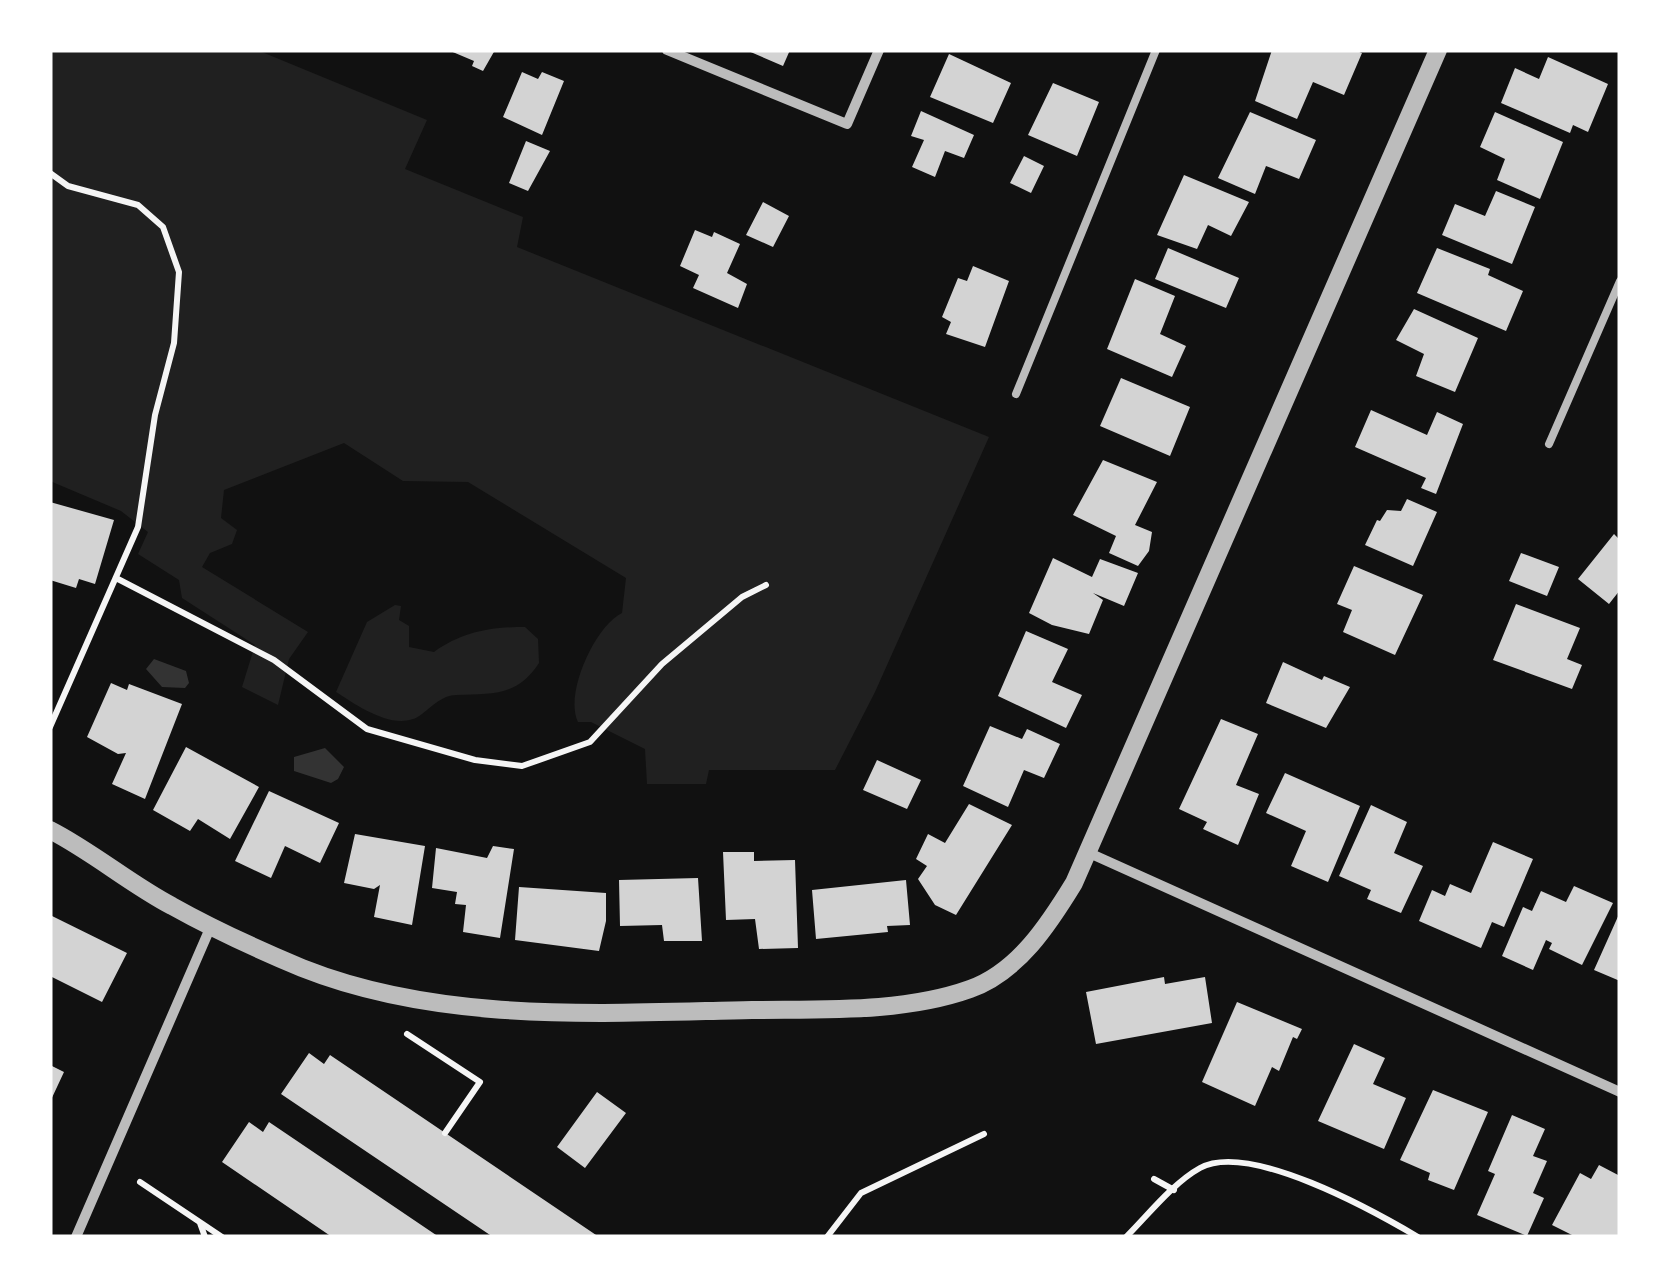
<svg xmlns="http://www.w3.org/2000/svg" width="1670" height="1287" viewBox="0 0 1670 1287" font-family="'Asap Condensed',sans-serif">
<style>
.green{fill:#202020}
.water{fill:#333}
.building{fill:#d3d3d3}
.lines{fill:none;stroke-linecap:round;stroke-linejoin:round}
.path{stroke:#f5f5f5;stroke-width:6}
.service{stroke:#bcbcbc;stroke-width:8}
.minor{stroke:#bcbcbc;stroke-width:10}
.tertiary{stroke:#bcbcbc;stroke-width:18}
</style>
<rect width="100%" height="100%" fill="#111"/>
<!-- green -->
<path class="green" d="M50,50H257L427,120L405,169L523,217L517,247L989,437L875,692L835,770H709L706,784H647L645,749L591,722H578C564,694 595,626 622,613L626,578L468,482L403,481L344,443L224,490L221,518L237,530L232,544L210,553L202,567L308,632L289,659L278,705L242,687L255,645L182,598L179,580L138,554L148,532L121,511L50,481Z
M395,605L401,606L399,620L409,626V647L434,652C462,632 490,627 525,627L538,639L539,663C517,697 492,693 456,695C443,695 432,706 422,714C397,734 358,706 336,692L367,622Z"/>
<!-- water -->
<path class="water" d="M154,659L186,671L189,683L185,688L162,687L146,669Z
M325,748L344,767L338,779L331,783L294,771V757Z"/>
<!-- building -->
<path class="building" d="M448,50H495L483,71L472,66L474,61Z
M746,50H790L783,66Z
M1272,50H1354L1362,53L1344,95L1313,82L1297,119L1255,101Z
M949,54L1011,83L993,123L930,97Z
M1548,57L1608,84L1588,132L1573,125L1570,133L1501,103L1515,68L1539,79Z
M522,72L538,79L542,72L564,81L542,135L503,117Z
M1053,83L1099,102L1077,156L1028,135Z
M921,111L974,135L964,158L945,151L935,177L912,167L924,140L911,136Z
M1250,112L1316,140L1299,179L1266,166L1255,194L1218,178Z
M1495,112L1563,142L1540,199L1497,180L1505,159L1480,147Z
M526,141L550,151L528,191L509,183Z
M1024,156L1044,166L1031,193L1010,183Z
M1184,175L1249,202L1231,236L1208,225L1197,249L1157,235Z
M1496,191L1535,207L1512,264L1442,235L1455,204L1485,216Z
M763,202L789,216L773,247L746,235Z
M695,230L712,237L714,232L740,244L727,273L747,284L738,308L693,288L699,275L680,266Z
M1168,248L1239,278L1226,308L1155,279Z
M1437,248L1490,269L1488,275L1523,291L1506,331L1417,293Z
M973,266L1009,281L985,347L946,334L951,322L942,317L958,278L967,281Z
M1135,279L1175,296L1160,334L1186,346L1172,377L1107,349Z
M1414,309L1478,338L1455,392L1416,376L1424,354L1396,340Z
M1121,378L1190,407L1170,456L1100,426Z
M1371,410L1427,435L1437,412L1463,424L1436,494L1421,488L1426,478L1355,447Z
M1103,460L1157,482L1135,525L1152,532L1149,551L1138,566L1109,553L1116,536L1073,515Z
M1407,499L1437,512L1413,566L1365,545L1377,520L1380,521L1387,510L1401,511Z
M50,502L114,520L95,584L79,579L76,588L50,580Z
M1614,534L1620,540V590L1609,604L1578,579Z
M1521,553L1559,567L1547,596L1509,581Z
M1053,558L1092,577L1100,559L1138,573L1124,606L1093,593L1103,600L1089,634L1052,625L1029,613Z
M1354,566L1423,595L1395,655L1343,632L1352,610L1337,604Z
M1516,604L1580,628L1567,659L1582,665L1572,689L1493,660Z
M1026,631L1068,649L1052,682L1082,695L1066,728L998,696Z
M1283,662L1322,680L1324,676L1350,687L1326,728L1266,703Z
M111,683L127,690L129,684L182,704L145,799L112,784L126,753L118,754L87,737Z
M1221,719L1258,734L1236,785L1259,794L1238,845L1203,829L1207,822L1179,809Z
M990,726L1022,739L1027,729L1060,744L1044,778L1024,770L1008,807L963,786Z
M186,747L259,787L230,839L198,819L190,831L153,810Z
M877,760L921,780L907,809L863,790Z
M1285,773L1360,806L1328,882L1291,866L1306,831L1266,813Z
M269,791L339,823L320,863L285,846L271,878L235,861Z
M969,804L1012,825L956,915L935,905L918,879L927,866L916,859L928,834L945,843Z
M1371,805L1407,822L1394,853L1423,866L1401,913L1367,899L1371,890L1339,876Z
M355,834L425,846L412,925L374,917L380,885L374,889L344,883Z
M1493,842L1533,859L1504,927L1492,922L1481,948L1419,921L1432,890L1445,896L1450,884L1471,893Z
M493,846L514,849L500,938L463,932L466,905L455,904L457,892L432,888L436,848L487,858Z
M723,852H754V861L795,860L798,948L759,949L755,919L726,920Z
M698,878L702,941H664L662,925L620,926L619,880Z
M906,880L910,925L887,926L888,932L816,939L812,890Z
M1574,886L1613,903L1582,965L1549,949L1552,943L1546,940L1533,970L1502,956L1523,907L1532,911L1541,891L1566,902Z
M519,887L606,893V921L599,951L515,940Z
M1620,912V981L1594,970Z
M50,915L127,953L102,1002L50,976Z
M1164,977L1165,984L1205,977L1212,1023L1096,1044L1086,992Z
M1237,1002L1302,1029L1297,1039L1293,1037L1279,1071L1272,1067L1255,1106L1202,1082Z
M1354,1044L1385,1058L1373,1084L1406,1098L1384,1149L1318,1121Z
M309,1053L324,1064L330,1055L599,1237H493L281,1094Z
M50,1065L64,1072L50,1102Z
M1433,1090L1488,1112L1454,1190L1428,1180L1430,1173L1400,1160Z
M597,1092L626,1113L585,1168L557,1147Z
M1512,1115L1545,1129L1533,1156L1547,1161L1533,1193L1544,1198L1527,1236L1477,1215L1495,1174L1488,1171Z
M249,1122L263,1132L269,1122L439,1237H332L222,1162Z
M1599,1165L1620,1176V1237H1576L1552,1225L1580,1173L1591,1179Z"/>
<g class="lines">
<!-- path -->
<path class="path" d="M50,173L68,186L138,205L163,227L179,272L174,343L155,415L138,527L50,727
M116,578L274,660L367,729L475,760L522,766L590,742L662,664L742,597L766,585
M407,1034L480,1082L445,1133
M1154,1179L1174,1190
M140,1182L222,1237
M200,1223L205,1237
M827,1237L861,1193L984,1134
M1126,1237C1148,1215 1173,1183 1200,1168C1249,1141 1374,1211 1418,1237"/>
<!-- service -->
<path class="service" d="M1016,394L1156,50
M1549,444L1620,281"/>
<!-- minor -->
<path class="minor" d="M667,50L847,124L879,50
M1087,852L1620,1092
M76,1237L211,926"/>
<!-- tertiary -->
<path class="tertiary" d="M50,830C93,852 130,884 172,906C213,929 259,950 302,968C443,1024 604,1013 752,1010C822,1009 903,1013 970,989C1018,972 1049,924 1074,883L1438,50"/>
</g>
<!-- border -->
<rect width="1670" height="1287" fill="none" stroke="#ffffff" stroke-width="105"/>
</svg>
